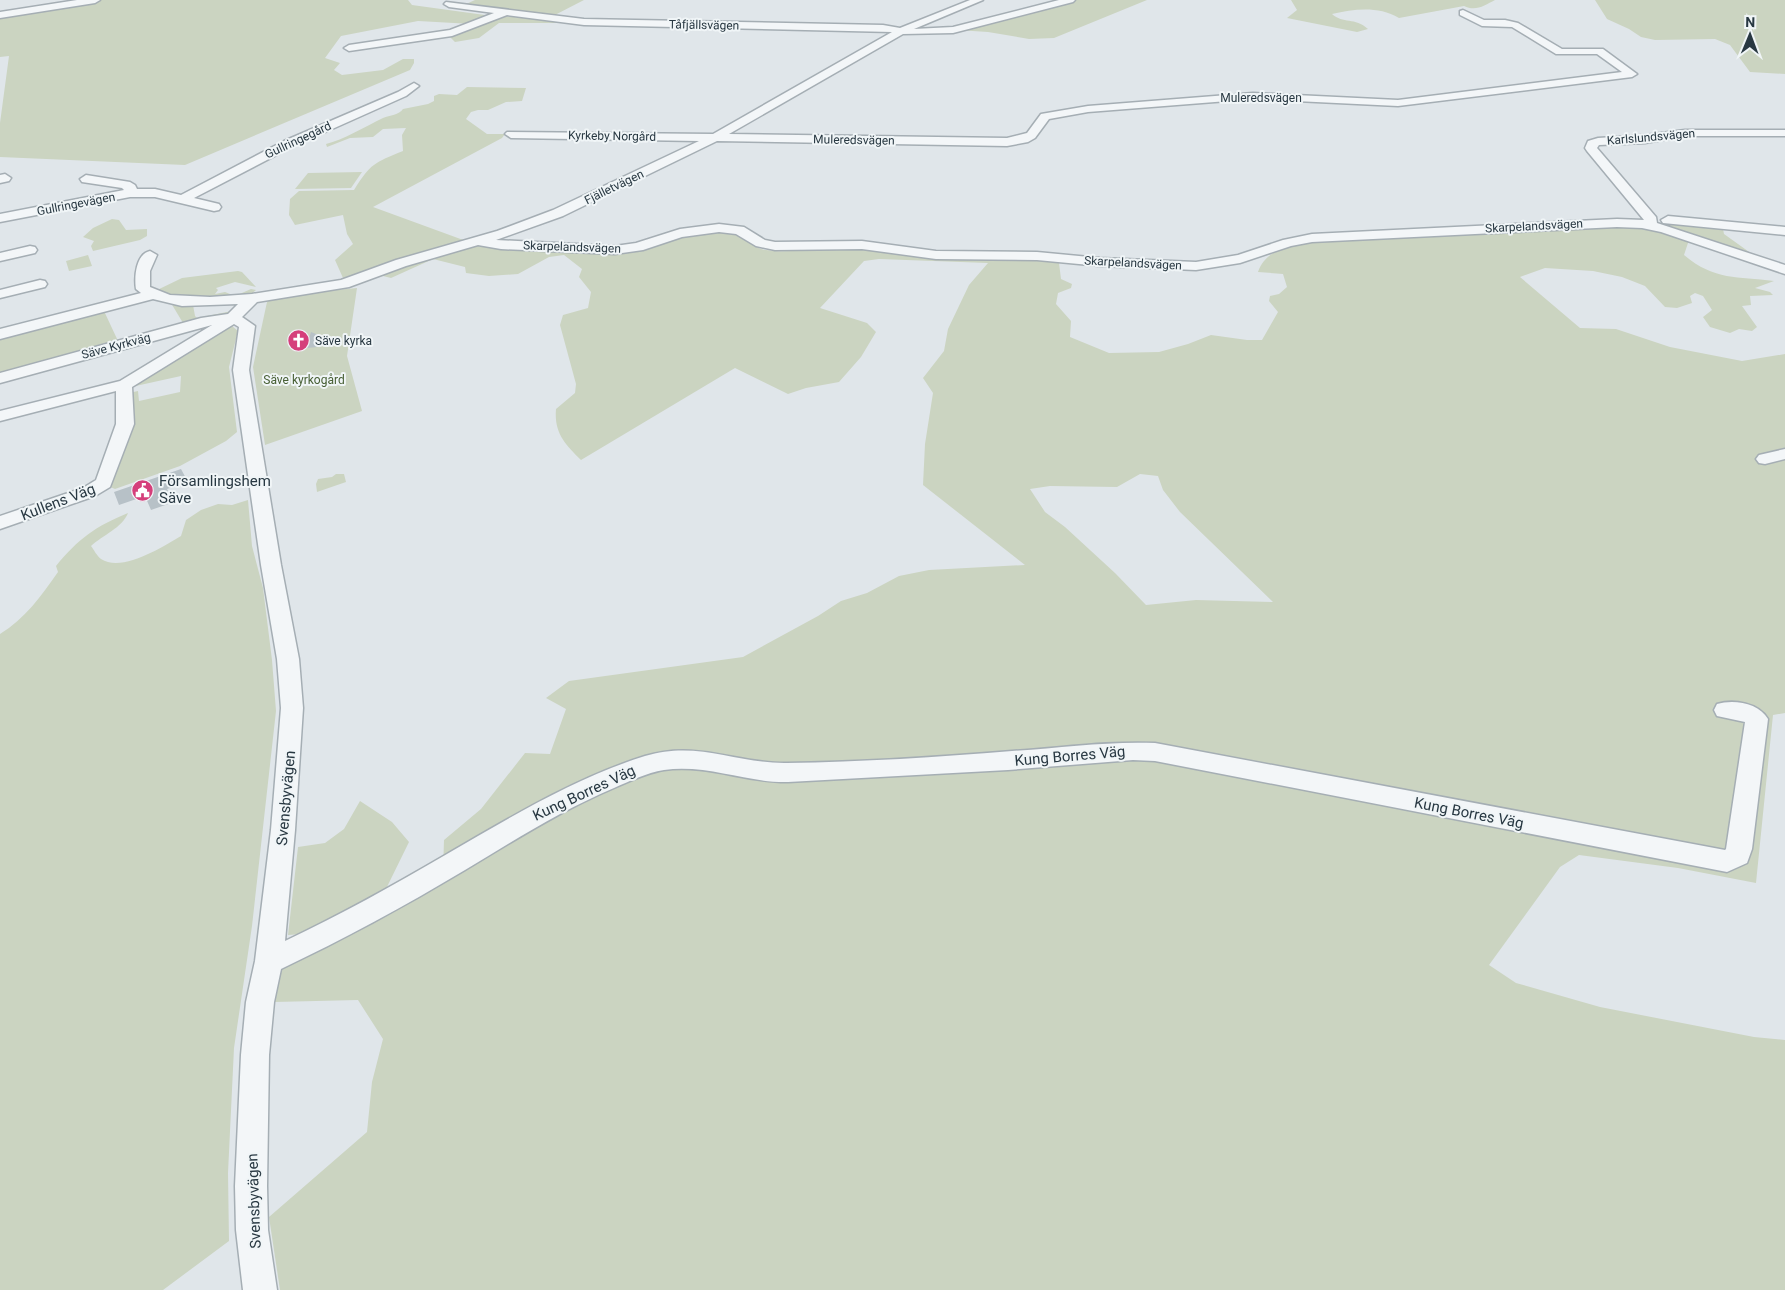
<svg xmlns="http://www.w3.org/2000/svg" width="1785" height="1290" viewBox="0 0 1785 1290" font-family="Roboto,sans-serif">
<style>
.green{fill:#cbd4c1;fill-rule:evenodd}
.building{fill:#b7c1c7}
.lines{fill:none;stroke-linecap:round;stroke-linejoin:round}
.minor-casing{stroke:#a5aeb4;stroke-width:3}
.minor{fill:#f3f6f8;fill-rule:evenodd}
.labels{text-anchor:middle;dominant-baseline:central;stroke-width:4;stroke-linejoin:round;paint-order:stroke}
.far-street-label{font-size:12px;fill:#283842;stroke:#f0f5f7}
.far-poi-label{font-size:12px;fill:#283842;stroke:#f0f5f7;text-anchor:start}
.far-park-label{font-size:12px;fill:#475f34;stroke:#f0f5f7}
.poi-label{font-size:15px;fill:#283842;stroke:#f0f5f7;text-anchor:start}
.street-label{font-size:15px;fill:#283842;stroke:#f0f5f7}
</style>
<rect width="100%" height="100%" fill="#e0e6ea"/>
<!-- green -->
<path class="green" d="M100,0H408L412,5L492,16L472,24L418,21L341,36L325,58L340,63L334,70L342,75L383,70L403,59H414V63L410,70L185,165L0,157V123L9,56L0,57V17Z
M475,0H584L551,17L464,5Z
M1073,0H1147L1054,38L1029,39L988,32L957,30Z
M1291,0H1495C1485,5 1476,12 1464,6L1399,18C1378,6 1355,9 1332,14C1343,24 1355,17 1368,29L1357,32L1287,18L1297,10Z
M1595,0H1785V74L1750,72L1730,45L1715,39L1655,40L1641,37L1629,29L1607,19Z
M501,16L560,21L556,23H499L479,38L455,42L448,35L472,29Z
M467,87L526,88L522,101L506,102L488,110H478L471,112L466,119L487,134H505L502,138L373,207L466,241L343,278L335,260L353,244L347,234L343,215L295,225L289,215L290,199L299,191L354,190C371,163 374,163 403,151L402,135L406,128L383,129L373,137L350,138L327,147L326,144C343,140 366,126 383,118C390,115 399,115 403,109L428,104L434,101V96L439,94L457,95Z
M362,172L351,188L295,189L308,173Z
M112,219L119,220L126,230L147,229V236L140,240L93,251L91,246L94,241L83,237L93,228Z
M1665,223L1703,225L1723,229L1724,234L1759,259L1691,234L1684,255C1715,281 1737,276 1774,281L1755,288L1770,292L1773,295L1750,296L1751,305L1742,306L1757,327L1752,331L1739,329L1730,333L1710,327L1703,317L1712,310L1703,296L1695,293L1690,296L1692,303L1677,308L1665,307L1645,286L1622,277L1593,271L1545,268L1520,277L1580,328L1616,329L1670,347L1742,361L1785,354V713L1773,715L1756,883L1678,868L1579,855L1560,867L1489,965L1516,983L1600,1007L1754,1037L1785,1040V1290H280L269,1217L367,1132L372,1082L383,1039L358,1000L274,1002L282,960L443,872L444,840L481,809L525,753L550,754L566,709L546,698L569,681L743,657L818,616L841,601L867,593L899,576L929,570L1025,565L923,485L925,444L933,393L923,378L944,351L948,329L969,285L988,263L879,259L864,261L820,308L867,323L876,332L861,357L839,382L806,388L788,394L735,368L581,460C565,444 554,433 556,409L575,393L576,384L560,325L563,315L588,308L591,292L579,277L582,269L564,255L549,257L518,274L489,276L466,273L465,267L433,259L391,278L379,275L403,265L471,246L631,252C662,245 690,230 723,230C741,230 749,248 766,250C791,254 817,247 842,248C907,249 973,255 1039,259L1059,263L1061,279L1072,284L1071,288L1058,293L1056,304L1071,321L1070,337L1109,353L1159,352L1188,344L1211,335L1247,340H1262L1278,312L1269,301L1270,296L1279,294L1287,287L1283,274L1258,272C1265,252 1284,247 1302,241ZM1140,474L1158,476L1163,490L1180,512L1273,602L1196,600L1146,605L1115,573L1065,527L1045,512L1030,489L1050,486L1117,487Z
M88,255L92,266L69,271L66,261Z
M238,271L242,272L256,287L235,282L216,288L218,290L215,294L225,292L235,296L251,289L256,290L249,296L199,300L153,292L182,278Z
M357,288L347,356L362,411L265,445L253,367L267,302L273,296Z
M171,303L193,305L195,316L197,318L232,311L229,314L183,323Z
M104,311L118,341L0,374V337Z
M227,326H232L238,331L229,367L237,432L226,441L180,466L115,489L108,486L134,420L131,414L129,393L138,391L139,401L180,392L181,376L131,387Z
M336,474H344L346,482L317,492L316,484L318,479L332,477Z
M248,500L252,546L263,588L272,660L276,711L252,926L234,1048L228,1173L229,1241L163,1290H0V634C25,619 41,596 58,572L56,566C78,539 96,526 128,513C122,528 103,535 91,546C94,550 97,556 101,559C122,573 162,547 181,536L186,520L201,510L218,504L232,505Z
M360,801L392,822L409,842L384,893L303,934L288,935L298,847L325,843L344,829Z"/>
<!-- building -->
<path class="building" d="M311,332L331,340L318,347L306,348Z
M181,469L188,482L167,489L174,502L151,510L145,496L119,505L114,492Z"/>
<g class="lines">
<defs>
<path id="minor" d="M77,0H100L95,3L0,18V12Z
M970,0H983L914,29L953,27L1059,0H1075L1073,2L953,33L903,34L729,134L1007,138L1027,133L1041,114L1088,106L1253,93L1398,100L1622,72L1597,54H1556L1512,27L1482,26L1460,15V11L1463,10L1484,20H1505L1518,23L1562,49H1603L1637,74L1632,77L1398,106L1253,99L1088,112L1049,119L1035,138L1028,142L1007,146L717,141L563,216L496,240L615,246L636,243L680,229L719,224L744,227L765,240L775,242L862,241L936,251L1037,252L1100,258L1196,262L1238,255L1283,240L1312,234L1617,219L1644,220L1587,151L1585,148L1588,141L1598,138L1645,135L1685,130H1785V136H1685L1645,143L1599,145L1597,148L1656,217L1657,223L1785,265V274L1661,232L1642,228L1617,227L1312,242L1291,246L1240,263L1196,270L1100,266L1037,260L936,259L862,249L775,250L756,246L736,234L719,232L682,237L643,250L615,254L501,249L478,245L406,266L349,287L257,302L242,317L255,326L249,370L281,565L299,659L303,708L295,830L285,941C340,915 394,885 447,854C511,817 575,778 645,756C698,740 737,764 787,763C862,762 938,757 1012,751C1060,748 1108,741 1155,743L1725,850L1726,849L1745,722L1717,716L1714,710L1717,704C1734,699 1759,703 1768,719L1752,849L1747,863L1727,872L1155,761L1133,760L1008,770L788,782C746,783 708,764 664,770C646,773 630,781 614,788C562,810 513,841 465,870C405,906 344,939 281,969L274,1002L269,1055L267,1186L268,1230L277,1290H243L236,1230L235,1186L241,1055L246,1002L255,961L271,830L281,708L277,659L261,565L233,370L239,327L234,324L132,387L134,424L110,487L95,496L0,529V516L83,488L96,480L116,424V391L0,421V411L120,381L212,325L0,383V373L201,318L228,314L238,304L182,306L153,299L0,339V329L141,293L136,289C134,277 136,254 150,251L157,255L150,271V287L170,295L210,297L252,294L341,280L396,260L497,231L553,210L699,141L511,138L505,134L507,132L713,134L892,32L584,25L507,15L452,36L349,51L344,48L349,45L450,30L494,13L449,7L444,4L446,2L584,19L883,25L900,28Z
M414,83L419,86L406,96L292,147L194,198L219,204L221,207L219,210L214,211L155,197H130L0,222V214L124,190L122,188L82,182L80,179L86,175L130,182L135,185L137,189H155L181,195L284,141L398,92Z
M5,174L11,178L9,181L0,183V175Z
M1668,216L1785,227V235L1663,223L1661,220Z
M30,246L35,247L37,250L35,253L0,261V253Z
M40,280L45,281L47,284L45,287L0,298V290Z
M1785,449V459L1765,464L1759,463L1756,459L1759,455Z"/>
</defs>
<!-- minor casing -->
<use href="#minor" class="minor-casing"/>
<!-- minor -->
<use href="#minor" class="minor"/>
</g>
<!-- icons -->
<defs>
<symbol id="church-disc" viewBox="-11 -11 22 22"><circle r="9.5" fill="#d53f7b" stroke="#f0f5f7"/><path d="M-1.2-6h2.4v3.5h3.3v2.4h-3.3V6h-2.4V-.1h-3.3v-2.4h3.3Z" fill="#fff"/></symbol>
<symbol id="civic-disc" viewBox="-11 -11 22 22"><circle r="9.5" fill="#d53f7b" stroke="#f0f5f7"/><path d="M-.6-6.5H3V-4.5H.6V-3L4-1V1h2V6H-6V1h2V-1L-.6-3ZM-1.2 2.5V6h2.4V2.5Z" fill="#fff"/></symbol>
</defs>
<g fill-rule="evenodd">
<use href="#church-disc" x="286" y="328" width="25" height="25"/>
<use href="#civic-disc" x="130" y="478" width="25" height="25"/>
</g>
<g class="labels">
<!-- far-street labels -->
<g class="far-street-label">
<text transform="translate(704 25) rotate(1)">Tåfjällsvägen</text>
<text x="1261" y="98">Muleredsvägen</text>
<text transform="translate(612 136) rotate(1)">Kyrkeby Norgård</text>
<text transform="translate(1651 137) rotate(-5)">Karlslundsvägen</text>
<text transform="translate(298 140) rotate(-25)">Gullringegård</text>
<text transform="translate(854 140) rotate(1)">Muleredsvägen</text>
<text transform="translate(614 187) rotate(-26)">Fjälletvägen</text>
<text transform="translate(76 204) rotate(-11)">Gullringevägen</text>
<text transform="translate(1534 226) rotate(-3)">Skarpelandsvägen</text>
<text transform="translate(572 247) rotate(2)">Skarpelandsvägen</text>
<text transform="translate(1133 263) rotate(3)">Skarpelandsvägen</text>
<text transform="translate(116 346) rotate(-15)">Säve Kyrkväg</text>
</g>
<!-- far-poi labels -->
<g class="far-poi-label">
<text x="315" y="341">Säve kyrka</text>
</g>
<!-- far-park labels -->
<g class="far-park-label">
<text x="304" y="380">Säve kyrkogård</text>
</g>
<!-- poi labels -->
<g class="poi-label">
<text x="159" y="481">Församlingshem<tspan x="159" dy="17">Säve</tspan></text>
</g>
<!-- street labels -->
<g class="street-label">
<text transform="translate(58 502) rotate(-21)">Kullens Väg</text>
<text transform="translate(1070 756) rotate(-5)">Kung Borres Väg</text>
<text transform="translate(584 793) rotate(-25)">Kung Borres Väg</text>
<text transform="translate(286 798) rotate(-85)">Svensbyvägen</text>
<text transform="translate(1469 813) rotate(11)">Kung Borres Väg</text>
<text transform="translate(254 1201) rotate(-92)">Svensbyvägen</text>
</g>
</g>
<!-- north arrow -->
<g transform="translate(1750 35) rotate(1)" stroke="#f0f5f7" stroke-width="4" paint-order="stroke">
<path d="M0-4L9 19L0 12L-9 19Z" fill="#283842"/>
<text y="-8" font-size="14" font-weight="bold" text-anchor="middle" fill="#283842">N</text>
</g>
</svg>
